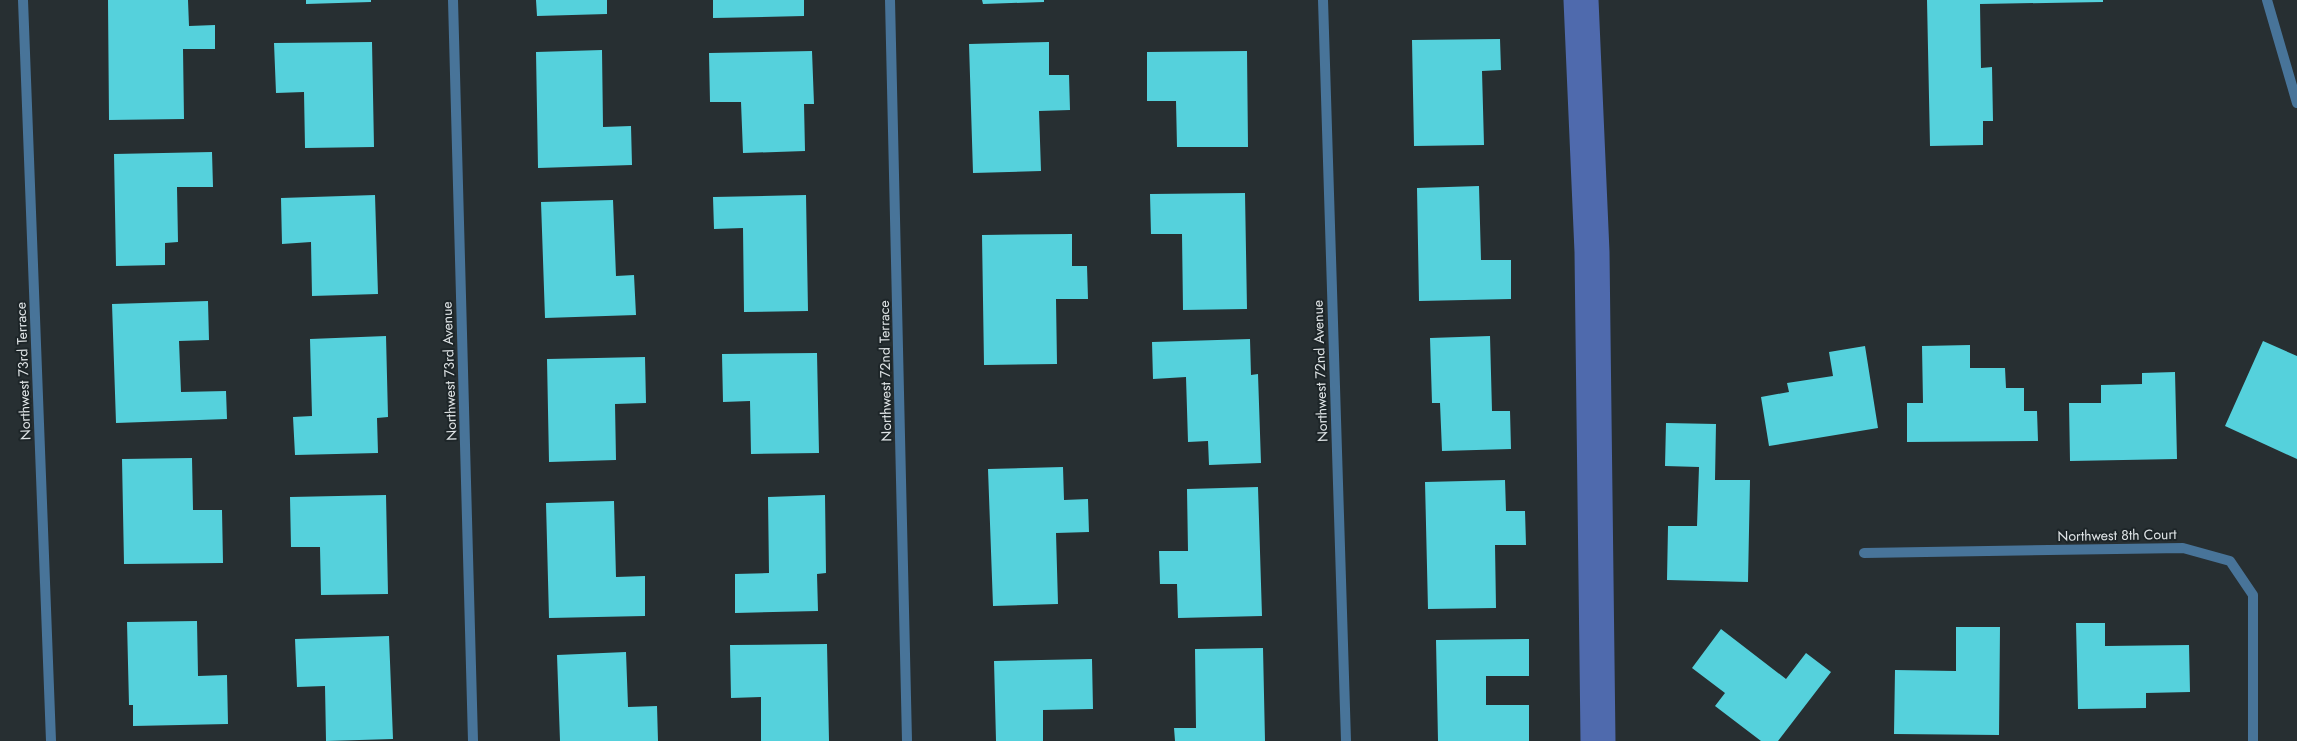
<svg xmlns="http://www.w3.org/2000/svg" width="2297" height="741" viewBox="0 0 2297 741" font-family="Jost,sans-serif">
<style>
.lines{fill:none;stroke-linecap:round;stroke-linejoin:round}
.canal{stroke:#4f6aad;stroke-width:35}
.building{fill:#55d1dc}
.minor{stroke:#487499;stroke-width:10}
.labels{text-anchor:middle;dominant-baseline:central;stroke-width:4;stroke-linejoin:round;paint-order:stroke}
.street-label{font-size:14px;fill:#dfe4e6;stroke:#1d2528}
</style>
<rect width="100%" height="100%" fill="#272f32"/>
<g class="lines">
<!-- canal -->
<path class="canal" d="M1581,0L1592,252L1598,741"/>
</g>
<!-- building -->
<path class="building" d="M108,0H188L189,26L215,25V49H183L184,119L109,120Z
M306,0H371V2L306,4Z
M536,0H607V14L537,16Z
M713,0H804V16L713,18Z
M982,0H1044V2L983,4Z
M1927,0H2103V2L1980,4L1981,68L1992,67L1993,121H1983V145L1930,146Z
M1500,39L1501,70L1482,71L1484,145L1414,146L1412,40Z
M372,42L374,147L305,148L304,92L276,93L274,43Z
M1049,42V75H1069L1070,110L1039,111L1041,171L973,173L969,44Z
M602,50L603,127L631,126L632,165L538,168L536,52Z
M812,51L814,104H804L805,151L743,153L741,102H710L709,53Z
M1247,51L1248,147H1177L1176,101H1147V52Z
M212,152L213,187H177L178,242L165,243V265L116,266L114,154Z
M1479,186L1481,260H1511V299L1419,301L1417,188Z
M1245,193L1247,309L1183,310L1182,234H1151L1150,194Z
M375,195L378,294L312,296L311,242L282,244L281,198Z
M806,195L808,311L744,312L743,228L714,229L713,197Z
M613,200L616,276L634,275L636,315L545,318L541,202Z
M1072,234V266H1087L1088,299H1056L1057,364L984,365L982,235Z
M208,301L209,340L179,341L181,392L226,391L227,419L116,423L112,304Z
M386,336L388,417L377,418L378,453L295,455L293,417L312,416L310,339Z
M1490,336L1492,411H1510L1511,449L1442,451L1440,403H1432L1430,338Z
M1250,339L1251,375L1258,374L1261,463L1209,465L1208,441L1188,442L1186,377L1153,379L1152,342Z
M2263,341L2297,356V459L2225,426Z
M1970,345V368H2005L2006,388H2024V411H2037L2038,441L1907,442V403H1923L1922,346Z
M1865,346L1878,428L1769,446L1761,397L1789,392L1787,383L1833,376L1829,352Z
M817,353L819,453L751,454L750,401L723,402L722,354Z
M645,357L646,403L615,404L616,460L549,462L547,359Z
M2175,372L2177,459L2070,461L2069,403H2101V385L2142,384V373Z
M1666,423L1716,424L1715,480H1750L1748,582L1667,580L1668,526H1697L1699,467L1665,466Z
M192,458L193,510H222L223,563L124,564L122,459Z
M1063,467L1064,500L1088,499L1089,532L1056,533L1058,604L993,606L988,469Z
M1505,480L1506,511H1525L1526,545H1495L1496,608L1428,609L1425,482Z
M1258,487L1262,616L1178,618L1177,584H1160L1159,551H1188L1187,489Z
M386,495L388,594L321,595L320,547H291L290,497Z
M825,495L826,573L817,574L818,611L735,613V574L769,573L768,497Z
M614,501L616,577L645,576V616L549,618L546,503Z
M197,621L198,676L227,675L228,724L133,726V705H129L127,622Z
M2076,623H2105V646L2189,645L2190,692L2146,693V708L2078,709Z
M1956,627H2000L1999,735L1894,734L1895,670L1956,671Z
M1721,629L1786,679L1806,653L1831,672L1778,741H1761L1715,706L1725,693L1692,668Z
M389,636L393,739L326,741L325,686L297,687L295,639Z
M1529,639V676H1486V705H1529V741H1438L1436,640Z
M827,644L829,741H761V697L731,698L730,645Z
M1263,648L1265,741H1175L1174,728H1196L1195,649Z
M626,652L628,707L657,706L658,741H560L557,655Z
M1092,659L1093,709L1043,710V741H996L994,661Z"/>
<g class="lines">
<!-- minor -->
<path class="minor" d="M23,0L51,741
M453,0L473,741
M890,0L907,741
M1323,0L1346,741
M2267,0L2297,103
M1864,553L2183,548L2230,561L2253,595V741"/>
</g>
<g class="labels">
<!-- street labels -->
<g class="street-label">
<text transform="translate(23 371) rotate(-92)">Northwest 73rd Terrace</text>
<text transform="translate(449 371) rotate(-92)">Northwest 73rd Avenue</text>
<text transform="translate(885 371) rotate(-91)">Northwest 72nd Terrace</text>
<text transform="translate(1320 371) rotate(-92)">Northwest 72nd Avenue</text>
<text transform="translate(2117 535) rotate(-1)">Northwest 8th Court</text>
</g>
</g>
</svg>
